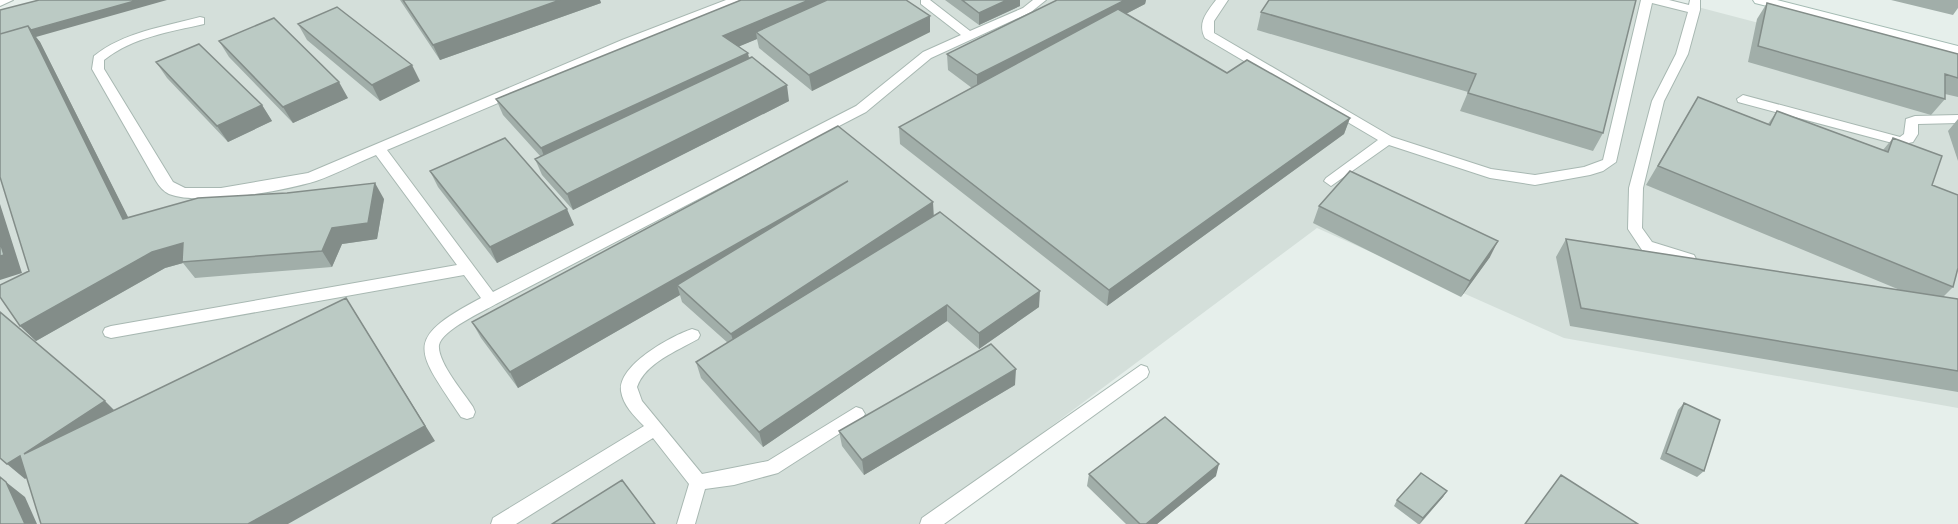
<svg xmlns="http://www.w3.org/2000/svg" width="1958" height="524" viewBox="0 0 1958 524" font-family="Raleway,sans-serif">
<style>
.built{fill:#d4dfda}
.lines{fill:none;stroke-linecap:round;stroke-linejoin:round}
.service-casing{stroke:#a8b8b2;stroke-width:2}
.minor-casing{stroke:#a8b8b2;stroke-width:2}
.secondary-casing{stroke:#a4bbb3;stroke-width:2}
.service{fill:#fff;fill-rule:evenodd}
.minor{fill:#fff;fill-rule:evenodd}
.secondary{fill:#fff;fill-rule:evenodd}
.wall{fill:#a1aea9}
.shaded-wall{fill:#838d89}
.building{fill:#bbcac4;stroke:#838d89;stroke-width:1.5}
</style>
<rect width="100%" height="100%" fill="#e6efeb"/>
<!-- built -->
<path class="built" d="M48,0H1671L1958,75V408L1564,338L1317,228L920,524H0V13Z"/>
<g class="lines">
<defs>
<path id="service" d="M726,0H742L387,150L493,292L856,106L923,52L961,35L921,4V0H930L970,31L1023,8L1033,0H1046L1031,12L931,58L866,112L496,304C484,311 442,330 439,345C437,362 464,393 473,407L475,412L473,417L467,419L461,417C417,350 401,340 481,298L464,275L111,338L105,336L103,332L105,328L111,326L457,265L376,155C356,163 337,174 316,181C284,191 200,206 169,194C163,191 159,186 156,181L92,69L94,56C124,32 163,27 200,17L204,18V24C170,32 133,37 104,60V69L173,182L185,188H221L308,173L622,40Z
M1216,0H1228L1214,21V33L1392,137L1491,169L1535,175L1584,167L1603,160L1641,0H1669L1689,5L1690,0H1700V10L1688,54L1664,101L1643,188L1642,228L1652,242L1694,255L1696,259L1694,263L1689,264L1642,250L1628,229L1629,188L1652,101L1676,54L1688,12L1652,3L1616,162L1603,171L1590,175L1535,185L1490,178L1389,145L1331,186L1324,181L1326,178L1378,140L1205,38C1197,23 1207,12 1216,0Z
M1743,95L1900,137L1904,134L1906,119L1915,116L1958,115V123L1918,124V134L1913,142L1900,145L1738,102L1737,99Z
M692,329L698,331L700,335L698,339C677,351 645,363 637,387L642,401L702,474L768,461L856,407L862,409L865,414L862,419L778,473L734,485L705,489L695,524H677L689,484L653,438L516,524H491L493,518L644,426C634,416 623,405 621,391C618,365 671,336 692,329Z
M1141,365L1147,367L1149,372L1147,377L944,524H920L922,518Z"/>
<path id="minor" d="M0,0H13L0,6Z"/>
<path id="secondary" d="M1753,0H1777L1958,46V54L1755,3Z"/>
</defs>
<!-- service casing -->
<use href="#service" class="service-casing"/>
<!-- minor casing -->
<use href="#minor" class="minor-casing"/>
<!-- secondary casing -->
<use href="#secondary" class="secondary-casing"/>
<!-- service -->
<use href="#service" class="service"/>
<!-- minor -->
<use href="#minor" class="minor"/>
<!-- secondary -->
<use href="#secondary" class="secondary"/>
</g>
<!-- wall -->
<path class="wall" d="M400,0H600L601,3L440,60Z
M741,0L930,32L812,91L759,48L757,39L739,46L789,101L573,210L542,175L535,159L541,157L503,115L496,99Z
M945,0H1020V6L979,25Z
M1057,0H1146L1145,4L1126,14L1227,73L1350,118L1344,134L1107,306L900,144L899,127L972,88L948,70L947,54Z
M1636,0L1603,133L1593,151L1460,111L1468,92L1257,30L1261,12Z
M1891,0H1958V8L1953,15Z
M1767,3L1958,54V97L1945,94V99L1931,115L1748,62L1757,19Z
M298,24L420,81L380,101L307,40Z
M36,37L40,42L128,217L384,199L377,239L342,244L332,267L195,278L183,263L165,268L36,341L20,326L29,271Z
M219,41L348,98L293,123L229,57Z
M156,62L262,105L272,121L228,142L167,78Z
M1698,97L1768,124L1777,111L1883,150L1893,138L1932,185L1953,287L1943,297L1958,299V392L1570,326L1556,257L1566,239L1900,290L1646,185Z
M1958,119V161L1948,131Z
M430,171L574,225L497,263L438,187Z
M1319,206L1490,257L1461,297L1313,223Z
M934,216L1039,307L979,349L947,321L763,447L701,378L696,362L728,343L682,302L680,295L518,388L481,338L472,322Z
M1015,385L864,475L842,446L839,431Z
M1684,403L1704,471L1697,477L1660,459L1678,410Z
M1089,474L1216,476L1157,524H1126L1087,486Z
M1447,491L1443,497L1420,524H1418L1394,506L1397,500Z"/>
<!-- shaded-wall -->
<path class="shaded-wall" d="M138,0H167L36,37L40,42L137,235L123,219L28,26Z
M560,0H600L601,3L440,60L433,45Z
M809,0H848L756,32L757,39L726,52L723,36Z
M1007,0H1020V6L979,25V13Z
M1125,0H1146L1145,4L977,91V75Z
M930,16V32L812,91L809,75Z
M748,53L751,69L547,164L541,148Z
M412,65L420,81L380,101L372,85Z
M339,82L348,98L293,123L283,107Z
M787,85L789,101L573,210L567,194Z
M262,105L272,121L228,142L217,126Z
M1350,118L1344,134L1107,306L1109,290Z
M848,181L677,285L680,295L518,388L510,372Z
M375,183L384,199L377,239L342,244L332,267L322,251L332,228Z
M933,202L934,219L736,350L731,334Z
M0,204L22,273L0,280Z
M567,209L574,225L497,263L490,247Z
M1498,241L1490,257L1461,297L1470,281Z
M183,243L182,262L183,263L165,268L36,341L20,326L152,252Z
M1040,291L1039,307L979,349V333Z
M346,298L435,441L288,524H248Z
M947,305V321L763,447L759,432Z
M1016,369L1015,385L864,475L862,460Z
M105,401L121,417L24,454Z
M20,456L38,471L25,479L7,464Z
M1219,464L1216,476L1157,524H1146Z
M6,482L25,497L37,524H25Z
M1447,491L1443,497L1419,524L1423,518Z"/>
<!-- building -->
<path class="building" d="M39,0H138L31,30L28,26L0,34V10Z
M403,0H560L433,45Z
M741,0H809L723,36L748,53L541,148L496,99Z
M827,0H906L930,16L809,75L756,32Z
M962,0H1007L979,13Z
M1057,0H1125L977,75L947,54Z
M1269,0H1636L1603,133L1468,93L1476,74L1261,12Z
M1767,3L1958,54V78L1945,74V99L1758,46Z
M337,7L412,65L372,85L298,24Z
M1118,9L1227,73L1247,60L1350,118L1109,290L899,127Z
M274,18L339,82L283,107L219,41Z
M28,26L123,219L198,198L287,193L375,183L368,223L332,228L322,251L182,262L183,243L152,252L20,326L0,297V285L29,271L0,177V34Z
M199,44L262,105L217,126L156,62Z
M752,57L787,85L567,194L535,159Z
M1698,97L1770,125L1777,111L1888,152L1893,138L1942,156L1932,185L1958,195V268L1953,287L1658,166Z
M838,126L933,202L731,334L677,285L848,181L510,372L472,322Z
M505,138L567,209L490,247L430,171Z
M1350,171L1498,241L1470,281L1319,206Z
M940,212L1040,291L979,333L947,305L759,432L696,362Z
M1566,239L1958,299V371L1581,308Z
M0,242L4,255L0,256Z
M346,298L425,426L248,524H41L20,456L7,464L0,458V312L105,401L24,454Z
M991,344L1016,369L862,460L839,431Z
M1684,403L1720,420L1704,471L1666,453Z
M1165,417L1219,464L1146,524H1140L1089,474Z
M1421,473L1447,491L1423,518L1397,500Z
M1561,475L1638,524H1525Z
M0,477L6,482L25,524H0Z
M622,480L655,524H552Z"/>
</svg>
